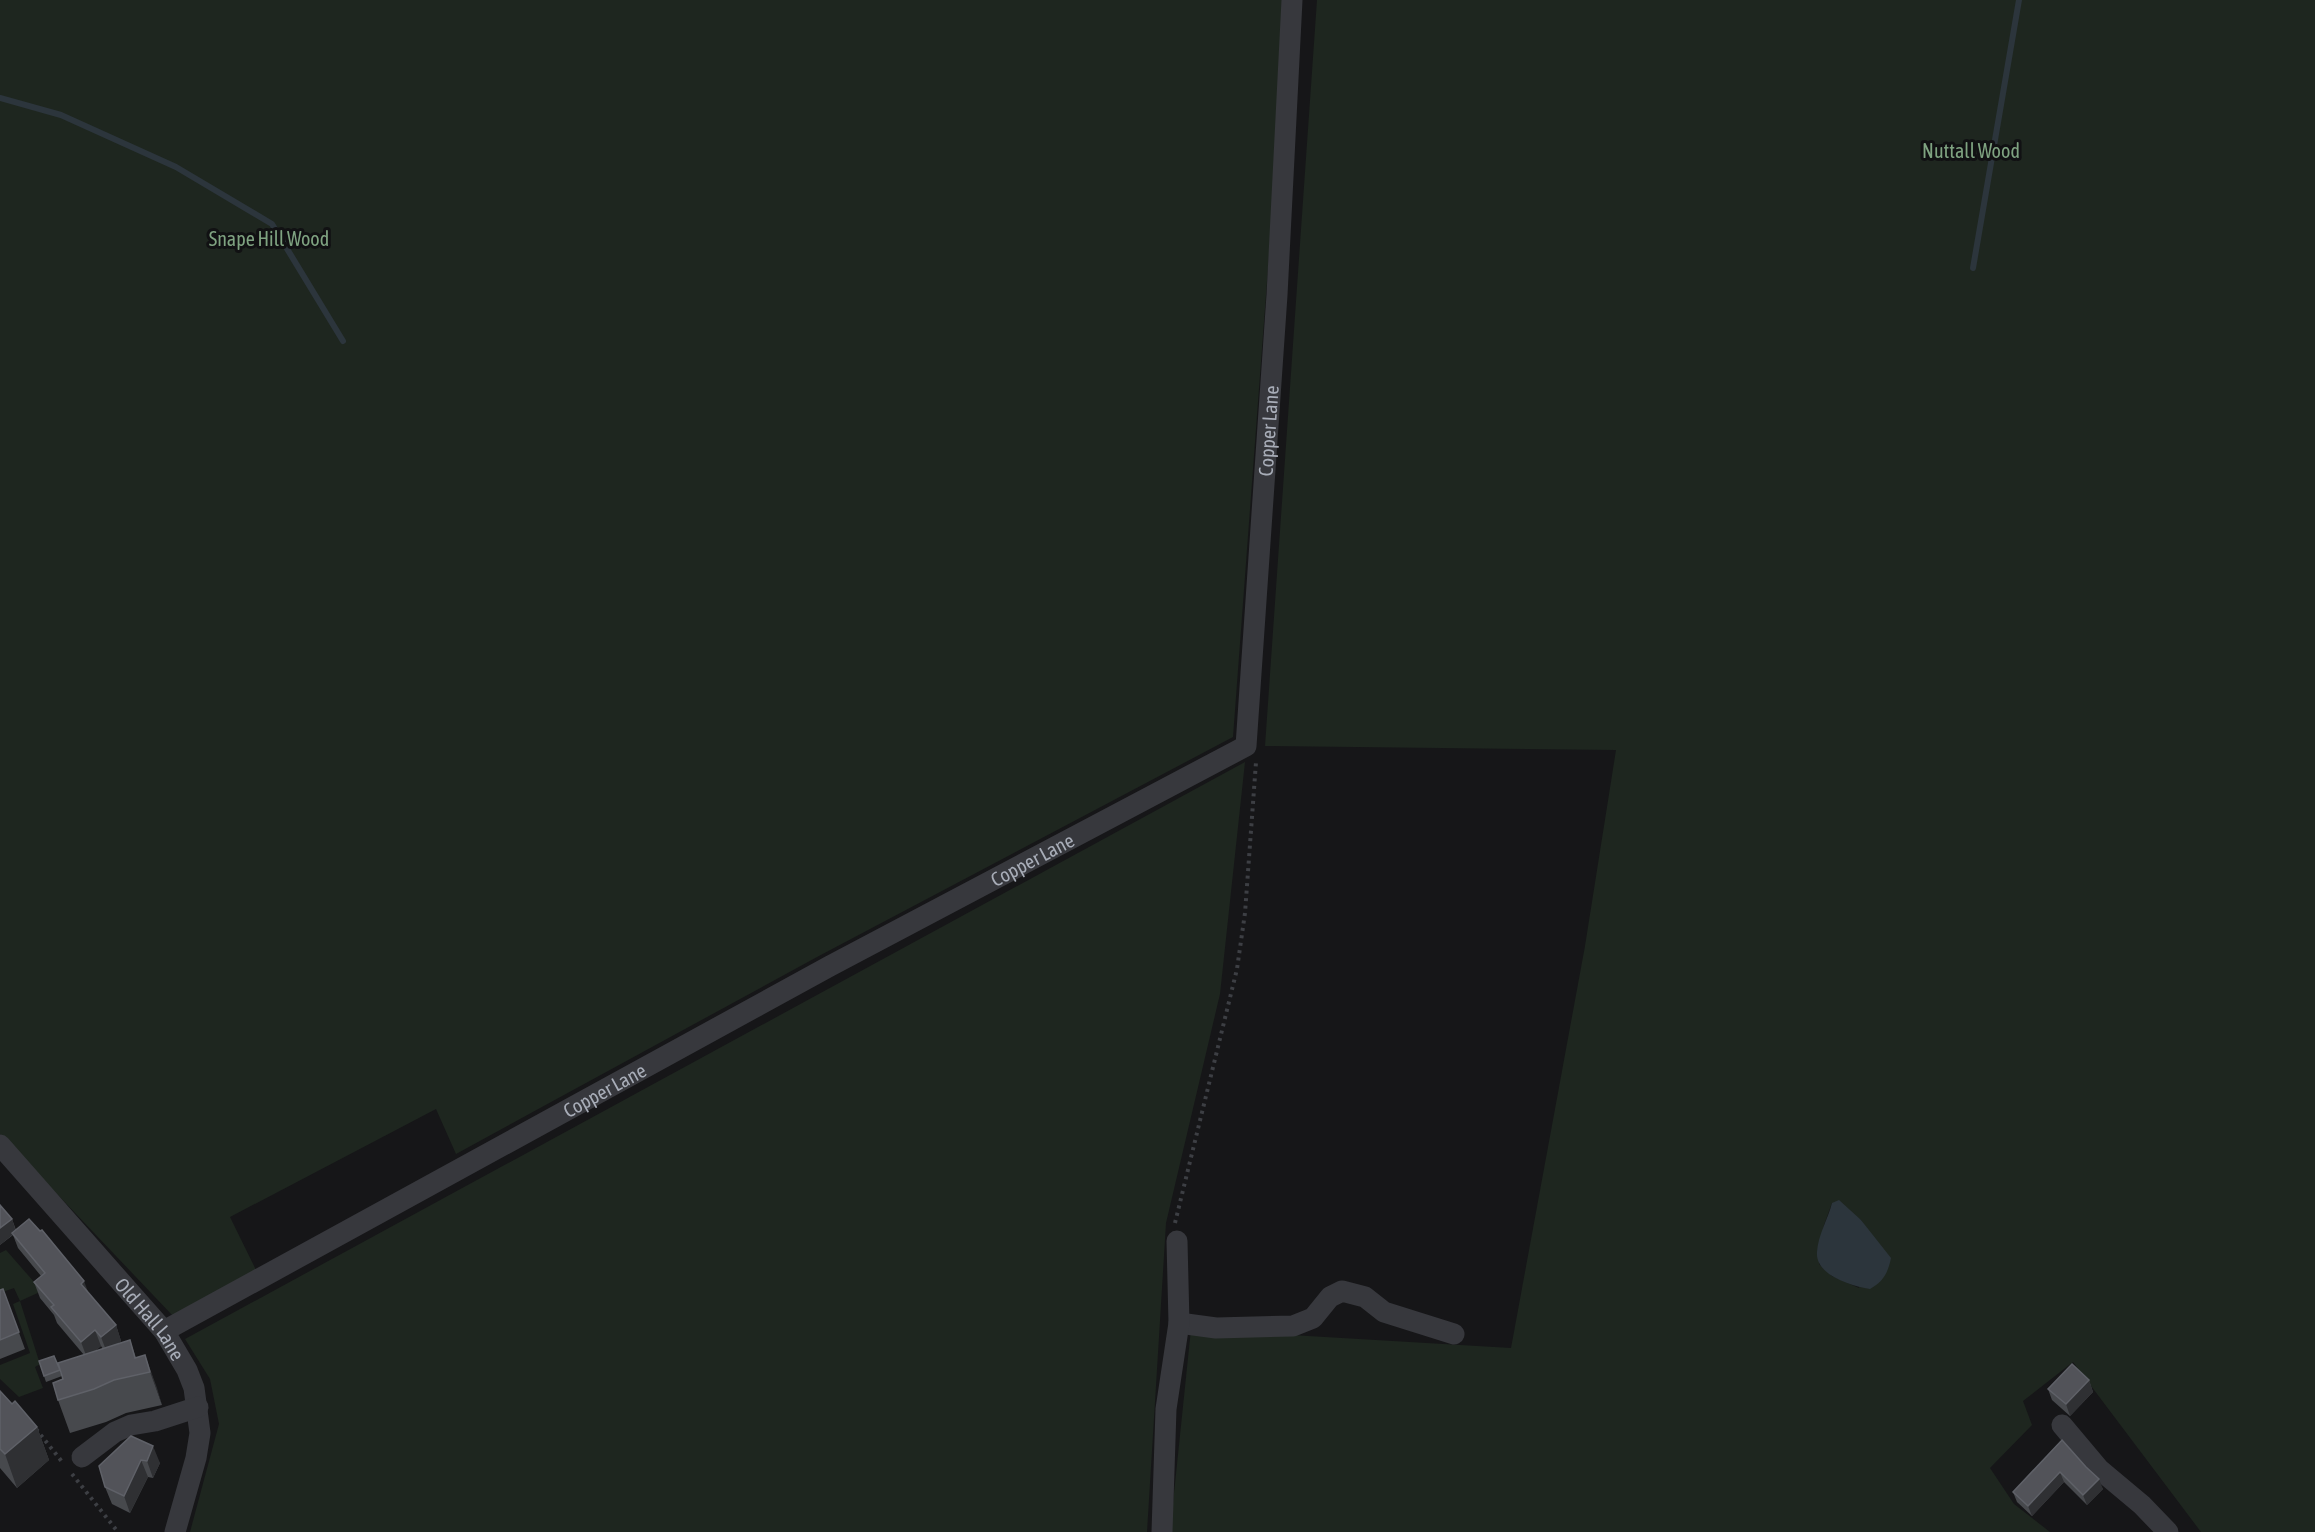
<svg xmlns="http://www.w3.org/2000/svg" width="2315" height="1532" viewBox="0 0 2315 1532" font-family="'Asap Condensed',sans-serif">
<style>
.green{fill:#1e261f;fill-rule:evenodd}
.water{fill:#2c353c}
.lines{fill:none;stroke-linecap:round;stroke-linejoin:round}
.stream{stroke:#2c353c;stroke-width:6}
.path{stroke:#3d3f44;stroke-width:4;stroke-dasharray:3 4.5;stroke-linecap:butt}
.minor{stroke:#37383d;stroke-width:21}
.wall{fill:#47494d;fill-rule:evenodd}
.shaded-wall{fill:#2f3033}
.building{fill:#525359;stroke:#5f6168;stroke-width:1.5}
.labels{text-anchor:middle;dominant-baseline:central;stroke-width:6;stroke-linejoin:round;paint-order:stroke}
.park-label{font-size:20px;fill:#7fa381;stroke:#111113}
.street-label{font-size:20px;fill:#a8adb8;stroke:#111113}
</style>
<rect width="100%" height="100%" fill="#161618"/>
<!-- green -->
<path class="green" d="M0,0H1288L1233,737L817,957L456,1154L436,1109L230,1217L257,1272L173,1316L0,1134Z
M1317,0H2315V1532H2201L2073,1362L2023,1401L2032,1425L1990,1468L2014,1504L2050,1532H1170L1191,1329L1511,1348L1585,946L1616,750L1265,746ZM1832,1203L1861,1220L1868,1230L1859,1288L1832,1276L1819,1264L1824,1225Z
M1245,762L1220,994L1166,1223L1147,1532H190L219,1424L210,1379L185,1339Z
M6,1250L42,1291L20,1301L40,1364L35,1367L43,1388L19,1397L0,1379V1365L30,1353L13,1304L20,1301L14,1288L0,1293V1253Z"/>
<!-- water -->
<path class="water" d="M1839,1200L1861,1220L1891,1258C1888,1273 1883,1282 1870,1289C1851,1286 1815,1275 1817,1252C1818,1235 1828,1219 1832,1203Z"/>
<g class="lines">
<!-- stream -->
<path class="stream" d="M0,98L61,115L176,167L272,224L343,341
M1973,268L2019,0"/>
<!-- path -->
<path class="path" d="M1175,1223L1237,969L1245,913L1256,762
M36,1429L63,1463
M72,1474L118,1532"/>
<!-- minor -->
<g class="minor">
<path id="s1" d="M0,1145L164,1331L187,1370L194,1388L200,1433L196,1458L175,1532"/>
<path d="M1179,1323L1216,1328L1293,1326L1313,1318L1330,1297L1342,1291L1365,1297L1384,1312L1454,1334"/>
<path id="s2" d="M164,1331L830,966L1246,746L1277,295L1292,0"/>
<path d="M2062,1425L2099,1469L2142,1505L2168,1532"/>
<path d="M82,1457L115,1432L131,1425L155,1421L198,1407"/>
<path d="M1162,1532L1166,1409L1179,1323L1177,1241"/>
</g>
</g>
<!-- wall -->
<path class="wall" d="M0,1205L12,1219L16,1230L88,1293L116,1325L121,1341L117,1344L130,1340L136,1358L145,1355L162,1405L126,1413L106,1422L70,1433L58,1400L63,1379L84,1355L57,1323L54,1315L40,1298L34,1282L41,1276L18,1248L13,1235L0,1245ZM101,1346L103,1349L94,1352Z
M3,1289L25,1349L0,1359V1290Z
M54,1356L62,1376L46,1382L39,1361Z
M2089,1380L2093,1392L2070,1416L2052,1400L2048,1389Z
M0,1391L12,1404L37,1427L49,1460L17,1488L0,1468Z
M131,1436L160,1463L153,1478L148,1477L130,1513L112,1504L105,1487Z
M2062,1440L2103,1489L2087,1505L2064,1482L2032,1516L2017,1502L2013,1492Z"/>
<!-- shaded-wall -->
<path class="shaded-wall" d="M12,1219L16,1232L0,1245V1228Z
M84,1281L90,1297L81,1284Z
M116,1325L121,1341L107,1353L101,1337Z
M95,1330L101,1346L87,1358L81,1342Z
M145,1355L157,1388L162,1405L150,1372Z
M2089,1380L2093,1392L2070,1416L2066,1404Z
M37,1427L49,1460L17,1488L5,1454Z
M153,1446L160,1463L153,1478L147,1461Z
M141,1460L148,1477L130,1513L124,1496Z
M2060,1472L2064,1482L2032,1516L2028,1506Z
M2099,1479L2103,1489L2087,1505L2083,1495Z"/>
<!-- building -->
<path class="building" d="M0,1205L12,1219L0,1228Z
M29,1219L40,1231L42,1230L84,1281L81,1284L116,1325L101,1337L95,1330L81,1342L51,1307L54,1305L34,1282L45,1273L12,1233Z
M3,1289L19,1332L0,1340V1290Z
M130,1340L135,1358L145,1355L150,1372L114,1380L94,1389L58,1400L53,1383L63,1379L58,1363Z
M54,1356L60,1370L44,1376L39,1361Z
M2072,1364L2089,1380L2066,1404L2048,1389Z
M0,1391L12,1404L15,1401L37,1427L5,1454L0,1449Z
M131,1436L153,1446L147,1461L141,1460L124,1496L105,1487L99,1466Z
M2062,1440L2086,1467L2099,1479L2083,1495L2060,1472L2028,1506L2013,1492Z"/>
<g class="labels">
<!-- park labels -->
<g class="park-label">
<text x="1971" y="150">Nuttall Wood</text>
<text x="269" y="238">Snape Hill Wood</text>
</g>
<!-- street labels -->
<g class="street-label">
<text stroke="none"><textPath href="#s2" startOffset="1546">Copper Lane</textPath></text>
<text stroke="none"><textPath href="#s2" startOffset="988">Copper Lane</textPath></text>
<text stroke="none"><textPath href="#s2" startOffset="502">Copper Lane</textPath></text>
<text stroke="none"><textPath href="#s1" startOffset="230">Old Hall Lane</textPath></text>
</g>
</g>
</svg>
